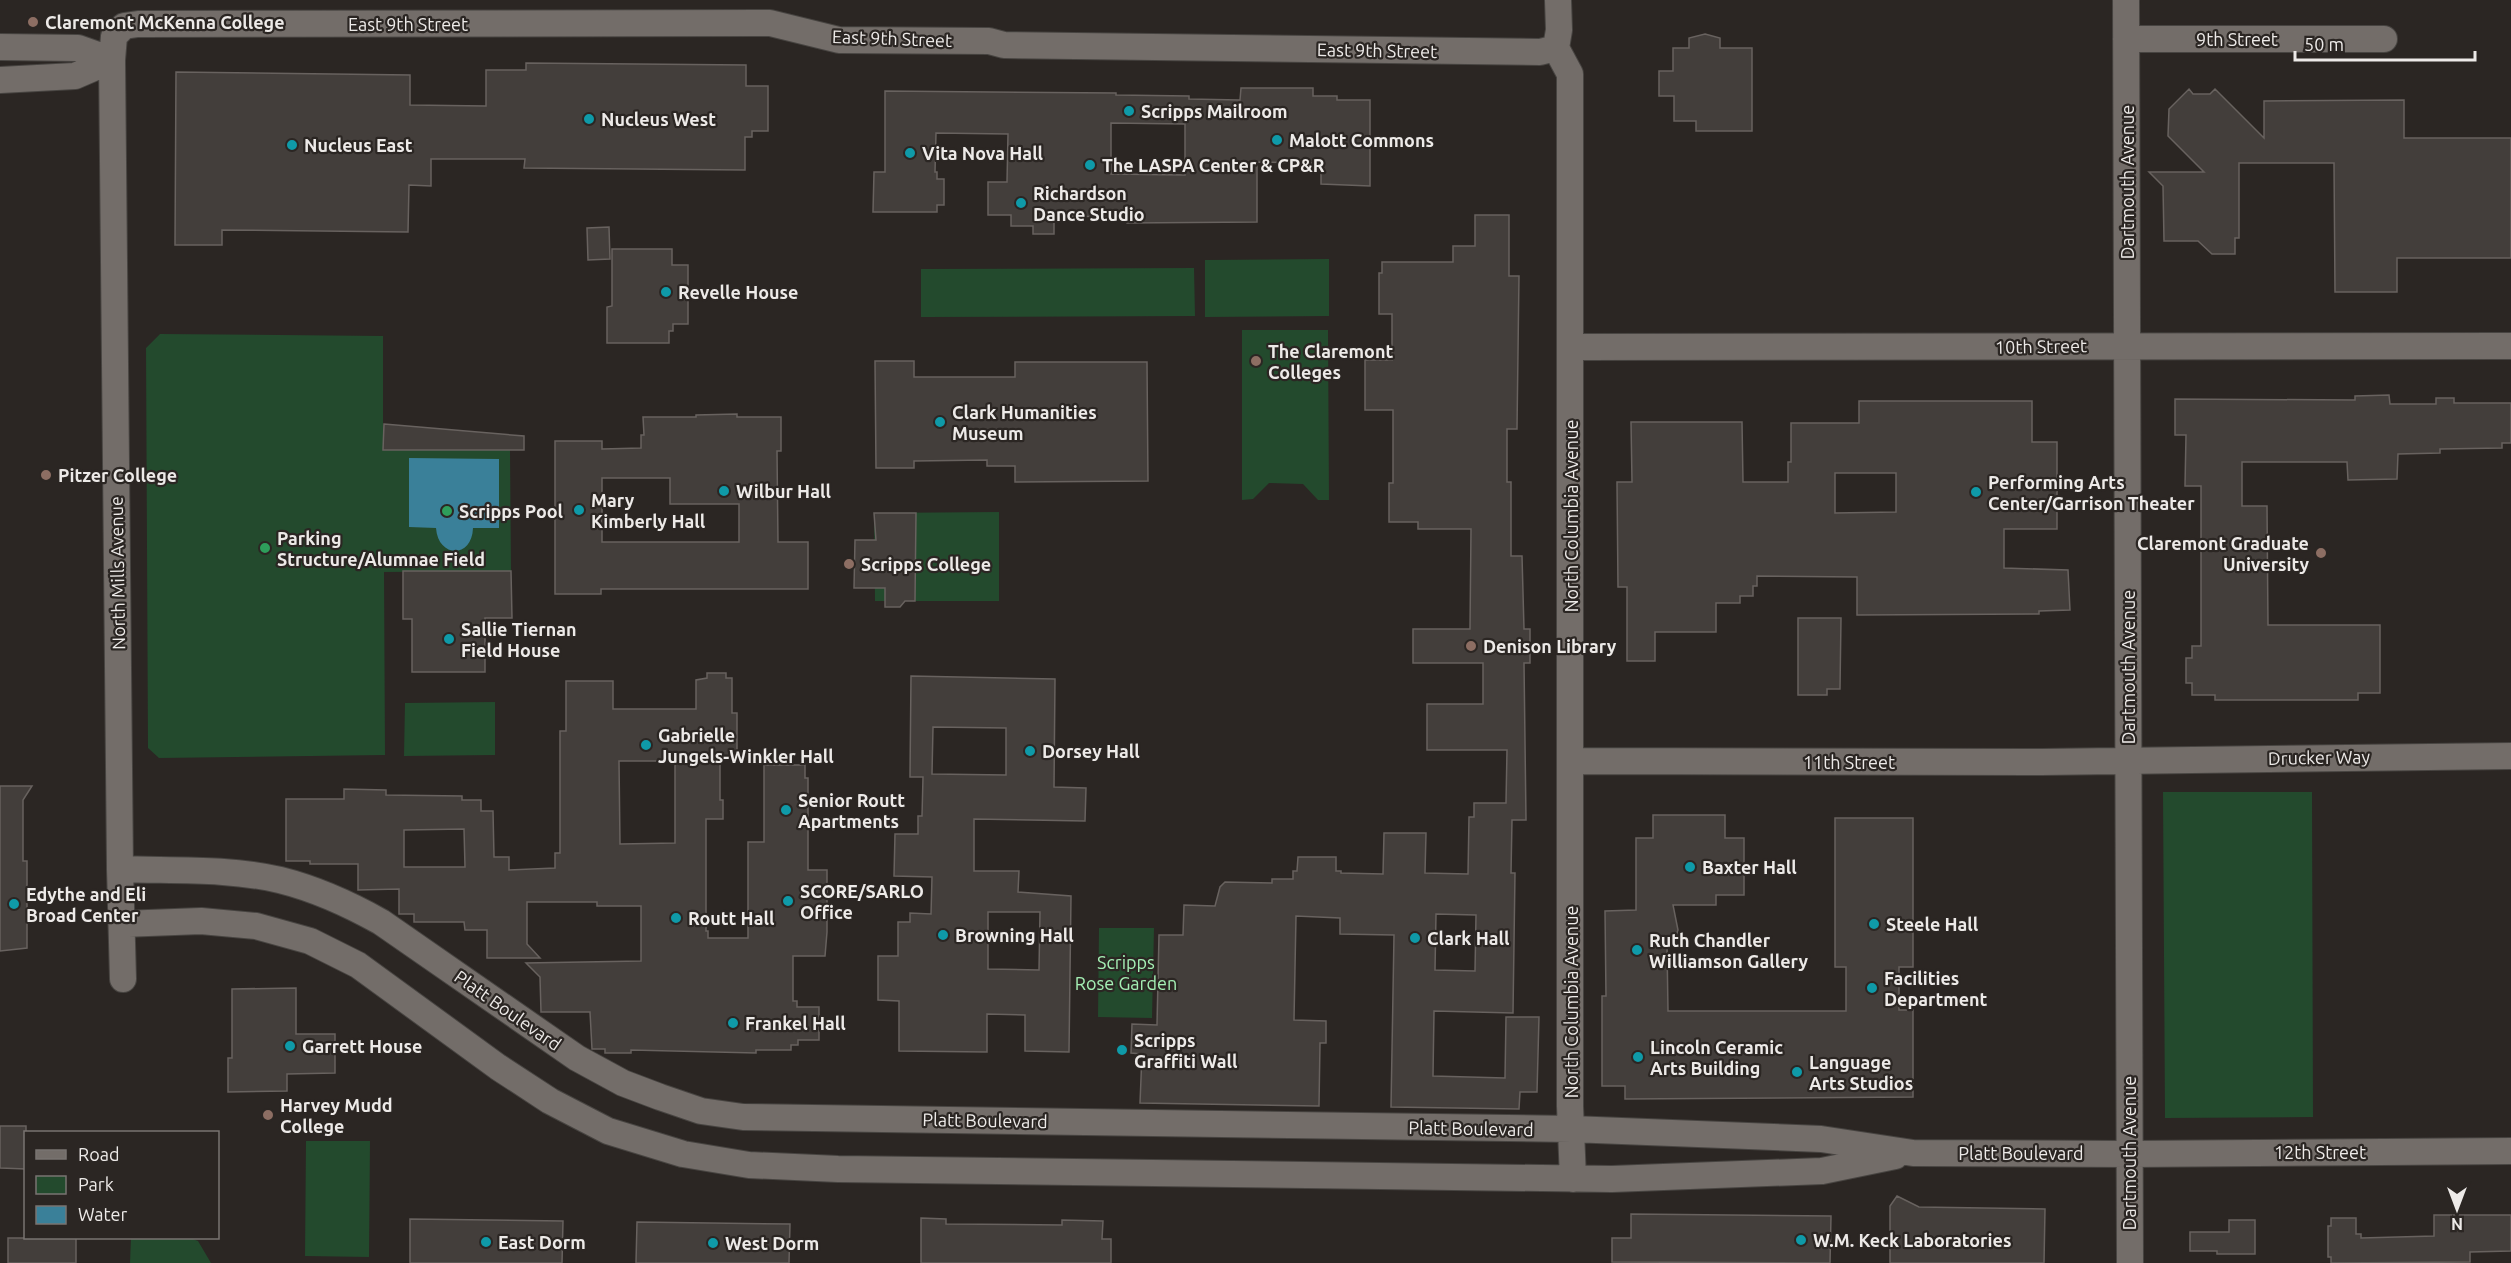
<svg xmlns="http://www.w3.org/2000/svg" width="2511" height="1263" viewBox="0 0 2511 1263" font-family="Ubuntu,sans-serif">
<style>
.green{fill:#234a2d}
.water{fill:#3a8099}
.building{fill:#433e3b;stroke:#68625f;stroke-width:1.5;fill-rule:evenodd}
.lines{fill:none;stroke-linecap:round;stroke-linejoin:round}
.street-casing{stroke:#474441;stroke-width:28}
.street{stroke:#736d69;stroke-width:26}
.education-dot{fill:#8d6e63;stroke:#2b2623;stroke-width:2}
.culture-dot{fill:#0f9aa8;stroke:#2b2623;stroke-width:2}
.leisure-dot{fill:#2e9e5b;stroke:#2b2623;stroke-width:2}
.labels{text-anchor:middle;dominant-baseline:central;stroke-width:4.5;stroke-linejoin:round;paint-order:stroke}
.poi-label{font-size:18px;font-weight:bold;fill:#edeae8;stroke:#2b2623;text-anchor:start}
.street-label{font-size:18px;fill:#edeae8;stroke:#2b2623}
.park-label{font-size:18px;fill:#a5f0b5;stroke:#2b2623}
</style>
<rect width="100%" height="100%" fill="#2b2623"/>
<!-- green -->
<path class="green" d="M1329,259V316L1205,317V260Z
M1194,268L1195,316L921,317V269Z
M1242,330H1328L1329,500H1318L1303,484L1269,483L1253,499L1242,500Z
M160,334L383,336V450H510L511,571L384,572L385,755L159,758L148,748L146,348Z
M999,512V601H875L874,513Z
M495,702V755L404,756L405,703Z
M2163,792H2312L2313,1117L2165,1118Z
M1099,928H1154L1152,1018L1098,1017Z
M306,1141H370L369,1257L305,1256Z
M131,1238H190L198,1241L211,1263H130Z"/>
<!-- water -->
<path class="water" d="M409,458L499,459V528H473C472,559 438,558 436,528L409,527Z"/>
<!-- building -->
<path class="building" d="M1705,34L1720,38V48H1752V131H1696V121H1674V96H1659V71H1673V48H1689V38Z
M526,63L746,65V86H768V131H752V137H745V170L524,168L525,159H431V186L409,185L408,232L222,230V245H175L176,72L410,75V105L486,106V70H526Z
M1241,88H1313V96H1337V100H1370V186L1321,184V168H1317V163L1257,162V222L1127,223V217L1054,216V234H1033V226H1011V215H988V182H1007L1008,134L936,133L935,172H937V179H944V205H937V212H873L874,172H885V91L1116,93V95L1189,96V99L1240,100ZM1111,123L1185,124V175L1111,174Z
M2189,89L2193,94H2210L2215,89L2264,138V101L2404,100V138H2511V258H2397V292H2335L2334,163H2239V238H2235V254H2212L2198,241H2164L2163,186L2149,172H2204L2168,136L2169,109Z
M1475,215H1509V276H1519L1517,429H1507V482H1511V556H1522L1524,629H1530V663H1524L1526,820H1512L1511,873H1515L1513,1013L1434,1011L1433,1076L1505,1078L1506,1017H1539L1537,1092H1520L1519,1109L1391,1107L1394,935L1340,934V918L1296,916L1294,1020L1326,1021V1043H1320L1319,1106L1140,1103L1142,1054L1131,1053L1132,1024L1157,1025L1159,935H1183L1184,905L1215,906L1220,887L1225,882L1272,883V879H1293V871H1297L1298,857H1336V871H1341V873L1383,874L1384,833H1426L1425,873L1468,874L1469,817H1474V803H1506L1507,750H1427V704H1483V663H1413V629H1470L1471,529H1418V522H1389V483H1393V410H1365V360H1392V314H1379V273H1382V262H1453V246H1475ZM1436,914L1476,915L1475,971L1435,970Z
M609,227L610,259L588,260L587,228Z
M612,249H672V265H688V324H673V331H669V343H607V307L612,306Z
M875,361H914V377H1015V362H1147L1148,481L1015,482V466H987V460L914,461V468H876Z
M2389,395L2390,404H2436V398H2454V403H2511V443H2502V448L2440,449V453L2398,454L2397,479L2348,480L2347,462H2242V506H2267L2268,625H2380V693H2358V700H2215V695H2192V683H2186V658H2192V646H2201V486H2185L2186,435H2175V399L2355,400V396Z
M1859,401H2032V442H2057V529H2004V568L2068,570L2070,610L2039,611V614L1857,615V577L1757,576V586H1753V596H1740V603H1716V632H1655V661H1627V587H1618L1617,482H1632L1631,422H1742L1743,482H1788V462H1791V423H1859ZM1835,473H1896V512L1835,513Z
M737,414V417H781V451H777L778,542H808V589H601V594H555V441H602V449L641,448V435H644L643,417H696V415ZM602,478H670V504H739V542H602Z
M384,424L524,436V450H383Z
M874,513H916L915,601H905L900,607H885V588H854L855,540H876Z
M403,571H511L512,618H485V672H412V619H403Z
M1798,618H1841L1840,689H1827V695H1798Z
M707,673H726V678H732V713H737V756H720V800H723V819H706V931H708V938H748V842H764V765H805V778H808V870H827V932L825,956H793V1001H797V1007H819V1040H798V1045H791V1050H756V1053L631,1050V1053H605V1049H592L590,1012H541L540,977L526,963L641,961V906H597V902H527V944L540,958H487V930H465L464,922H414V914H399V889L358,890V864H310V861H286V799H344V789L386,790V795L462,796V800H481V811H493L494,857H509V870L555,868V853H560V731H566V681H613V709H696V680L707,678ZM619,761H675V843L620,844ZM464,829L465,867H404V830Z
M911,676L1055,679L1054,787L1086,788L1085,821L974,819V871H1019L1018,892L1071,896L1069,1052L1025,1051V1015L987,1014V1052L899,1051V1001L878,1000V956H898V922H910V913L931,914L932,877L894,876L895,834H918V816H922L923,777H910ZM933,727L1006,728V775L932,774ZM988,912H1040L1039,970L988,969Z
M0,786H32L23,800V861H27V948L0,951Z
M1653,815H1725V838H1744V895H1716V905H1673L1678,930L1676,936L1667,945L1668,1011H1846V967H1835V818H1913V967H1899V1010H1913V1097L1625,1099V1086H1602V996H1606L1605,911L1636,910V838H1653Z
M296,988V1034H335V1073L287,1074V1091L228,1092V1058H232V989Z
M0,1126H26V1169L0,1168Z
M1897,1196L1919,1207L2045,1209L2044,1263H1890V1206Z
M1631,1214L1831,1216L1830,1263L1612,1262V1238H1631Z
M2434,1215H2511V1251L2470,1252V1262L2331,1263V1257H2328V1226H2331V1218H2356V1234H2361V1238L2434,1236Z
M921,1218L946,1219V1224L1062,1225V1220L1103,1221L1102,1239H1111V1263H921Z
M410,1219L563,1221L562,1263H410Z
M2229,1220H2255V1254H2217V1251H2190V1232H2229Z
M637,1222L790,1224L789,1263H636Z
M8,1238H76V1263H8Z"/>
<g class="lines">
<defs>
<path id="street" d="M1558,0L1559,30L1556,48L1570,74V1106L1573,1179
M2126,0L2130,1263
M2126,39H2384
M0,47L78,48L112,60
M0,80L75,76L112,60
M1571,347L2511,346
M1571,761L2041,762L2511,756
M120,869C173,871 228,868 280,880C316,889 349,904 381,922L577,1058L623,1083L660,1097L701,1111L743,1117L1571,1129L1821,1139L1913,1153L2130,1154L2511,1151
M122,924L201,921L256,926L310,941L358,965L498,1067L550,1101L608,1131L683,1154L749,1165L838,1169L1612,1179L1822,1171L1895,1156
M123,979L120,869L112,60L114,36L124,26L138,24L770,23L839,40L989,41L1004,45L1540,52L1556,48"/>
</defs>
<!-- street casing -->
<use href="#street" class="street-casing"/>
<!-- street -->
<use href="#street" class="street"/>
</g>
<!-- markers -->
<g class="education-dot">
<circle cx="33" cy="22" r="6"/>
<circle cx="1256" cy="361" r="6"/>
<circle cx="46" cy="475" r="6"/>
<circle cx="2321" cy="553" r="6"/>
<circle cx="849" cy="564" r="6"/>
<circle cx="1471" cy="646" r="6"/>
<circle cx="268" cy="1115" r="6"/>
</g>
<g class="culture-dot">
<circle cx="1129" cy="111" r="6"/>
<circle cx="589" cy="119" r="6"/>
<circle cx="1277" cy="140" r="6"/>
<circle cx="292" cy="145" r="6"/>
<circle cx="910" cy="153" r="6"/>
<circle cx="1090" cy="165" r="6"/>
<circle cx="1021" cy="203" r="6"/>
<circle cx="666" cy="292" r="6"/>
<circle cx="940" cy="422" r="6"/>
<circle cx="724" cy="491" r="6"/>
<circle cx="1976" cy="492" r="6"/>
<circle cx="579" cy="510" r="6"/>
<circle cx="449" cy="639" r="6"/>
<circle cx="646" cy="745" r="6"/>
<circle cx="1030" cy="751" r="6"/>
<circle cx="786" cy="810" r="6"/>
<circle cx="1690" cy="867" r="6"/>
<circle cx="788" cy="901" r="6"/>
<circle cx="14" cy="904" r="6"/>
<circle cx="676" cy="918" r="6"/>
<circle cx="1874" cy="924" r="6"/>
<circle cx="943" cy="935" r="6"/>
<circle cx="1415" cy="938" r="6"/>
<circle cx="1637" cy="950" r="6"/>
<circle cx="1872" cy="988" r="6"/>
<circle cx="733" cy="1023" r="6"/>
<circle cx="290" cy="1046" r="6"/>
<circle cx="1122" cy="1050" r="6"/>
<circle cx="1638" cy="1057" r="6"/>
<circle cx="1797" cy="1072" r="6"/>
<circle cx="1801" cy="1240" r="6"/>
<circle cx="486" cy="1242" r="6"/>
<circle cx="713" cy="1243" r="6"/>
</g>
<g class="leisure-dot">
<circle cx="447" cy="511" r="6"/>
<circle cx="265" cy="548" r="6"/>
</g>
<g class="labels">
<!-- poi labels -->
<g class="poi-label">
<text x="45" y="22">Claremont McKenna College</text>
<text x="1141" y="111">Scripps Mailroom</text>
<text x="601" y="119">Nucleus West</text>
<text x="1289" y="140">Malott Commons</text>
<text x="304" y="145">Nucleus East</text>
<text x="922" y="153">Vita Nova Hall</text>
<text x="1102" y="165">The LASPA Center &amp; CP&amp;R</text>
<text x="1033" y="193">Richardson<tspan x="1033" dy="21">Dance Studio</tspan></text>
<text x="678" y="292">Revelle House</text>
<text x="1268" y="351">The Claremont<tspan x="1268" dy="21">Colleges</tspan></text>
<text x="952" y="412">Clark Humanities<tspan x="952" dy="21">Museum</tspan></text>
<text x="58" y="475">Pitzer College</text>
<text x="1988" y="482">Performing Arts<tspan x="1988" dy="21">Center/Garrison Theater</tspan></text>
<text x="736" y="491">Wilbur Hall</text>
<text x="591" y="500">Mary<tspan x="591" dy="21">Kimberly Hall</tspan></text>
<text x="459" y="511">Scripps Pool</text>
<text x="277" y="538">Parking<tspan x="277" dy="21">Structure/Alumnae Field</tspan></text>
<text x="2309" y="543" text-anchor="end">Claremont Graduate<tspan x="2309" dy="21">University</tspan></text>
<text x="861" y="564">Scripps College</text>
<text x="461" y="629">Sallie Tiernan<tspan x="461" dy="21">Field House</tspan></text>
<text x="1483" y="646">Denison Library</text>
<text x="658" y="735">Gabrielle<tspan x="658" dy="21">Jungels-Winkler Hall</tspan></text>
<text x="1042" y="751">Dorsey Hall</text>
<text x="798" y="800">Senior Routt<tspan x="798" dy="21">Apartments</tspan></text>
<text x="1702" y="867">Baxter Hall</text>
<text x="800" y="891">SCORE/SARLO<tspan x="800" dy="21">Office</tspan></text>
<text x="26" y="894">Edythe and Eli<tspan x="26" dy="21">Broad Center</tspan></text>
<text x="688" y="918">Routt Hall</text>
<text x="1886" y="924">Steele Hall</text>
<text x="955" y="935">Browning Hall</text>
<text x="1427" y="938">Clark Hall</text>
<text x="1649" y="940">Ruth Chandler<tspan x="1649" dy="21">Williamson Gallery</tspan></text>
<text x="1884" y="978">Facilities<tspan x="1884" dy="21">Department</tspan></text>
<text x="745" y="1023">Frankel Hall</text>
<text x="1134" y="1040">Scripps<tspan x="1134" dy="21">Graffiti Wall</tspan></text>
<text x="302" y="1046">Garrett House</text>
<text x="1650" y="1047">Lincoln Ceramic<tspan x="1650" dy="21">Arts Building</tspan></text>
<text x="1809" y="1062">Language<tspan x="1809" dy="21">Arts Studios</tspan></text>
<text x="280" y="1105">Harvey Mudd<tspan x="280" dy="21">College</tspan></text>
<text x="1813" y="1240">W.M. Keck Laboratories</text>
<text x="498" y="1242">East Dorm</text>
<text x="725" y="1243">West Dorm</text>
</g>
<!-- street labels -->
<g class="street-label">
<text x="408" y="24">East 9th Street</text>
<text transform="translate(892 38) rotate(2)">East 9th Street</text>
<text x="2237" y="39">9th Street</text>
<text transform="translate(1377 50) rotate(1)">East 9th Street</text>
<text transform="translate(2127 182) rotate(-90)">Dartmouth Avenue</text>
<text transform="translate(2041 346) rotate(-1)">10th Street</text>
<text transform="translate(1571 516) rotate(-90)">North Columbia Avenue</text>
<text transform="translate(117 573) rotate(-91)">North Mills Avenue</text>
<text transform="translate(2128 667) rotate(-90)">Dartmouth Avenue</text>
<text transform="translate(2319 757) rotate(-1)">Drucker Way</text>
<text x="1849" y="762">11th Street</text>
<text transform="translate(1571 1002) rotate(-90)">North Columbia Avenue</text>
<text transform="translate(508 1010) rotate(35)">Platt Boulevard</text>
<text transform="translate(985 1120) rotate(1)">Platt Boulevard</text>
<text transform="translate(1471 1128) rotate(1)">Platt Boulevard</text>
<text x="2320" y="1152">12th Street</text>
<text x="2021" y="1153">Platt Boulevard</text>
<text transform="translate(2129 1153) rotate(-90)">Dartmouth Avenue</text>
</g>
<!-- park labels -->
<g class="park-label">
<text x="1126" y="962">Scripps<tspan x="1126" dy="21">Rose Garden</tspan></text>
</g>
</g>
<!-- legend -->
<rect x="24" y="1131" width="195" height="108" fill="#2b2623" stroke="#797472" stroke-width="1.5"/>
<rect x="36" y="1150" width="30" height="9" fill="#736d69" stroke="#797472" stroke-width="1.5"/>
<text x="78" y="1161" font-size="18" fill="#edeae8">Road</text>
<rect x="36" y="1176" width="30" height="18" fill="#234a2d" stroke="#797472" stroke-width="1.5"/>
<text x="78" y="1191" font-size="18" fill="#edeae8">Park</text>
<rect x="36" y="1206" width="30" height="18" fill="#3a8099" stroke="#797472" stroke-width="1.5"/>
<text x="78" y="1221" font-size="18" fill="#edeae8">Water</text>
<!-- north arrow -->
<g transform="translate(2457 1209) rotate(180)" stroke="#2b2623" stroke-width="4.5" paint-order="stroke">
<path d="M0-4.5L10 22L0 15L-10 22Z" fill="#edeae8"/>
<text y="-9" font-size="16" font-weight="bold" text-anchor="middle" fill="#edeae8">N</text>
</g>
<!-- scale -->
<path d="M2295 51v9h180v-9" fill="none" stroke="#edeae8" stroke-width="3"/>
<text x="2304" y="51" font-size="18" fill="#edeae8" stroke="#2b2623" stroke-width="4.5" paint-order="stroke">50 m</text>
</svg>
